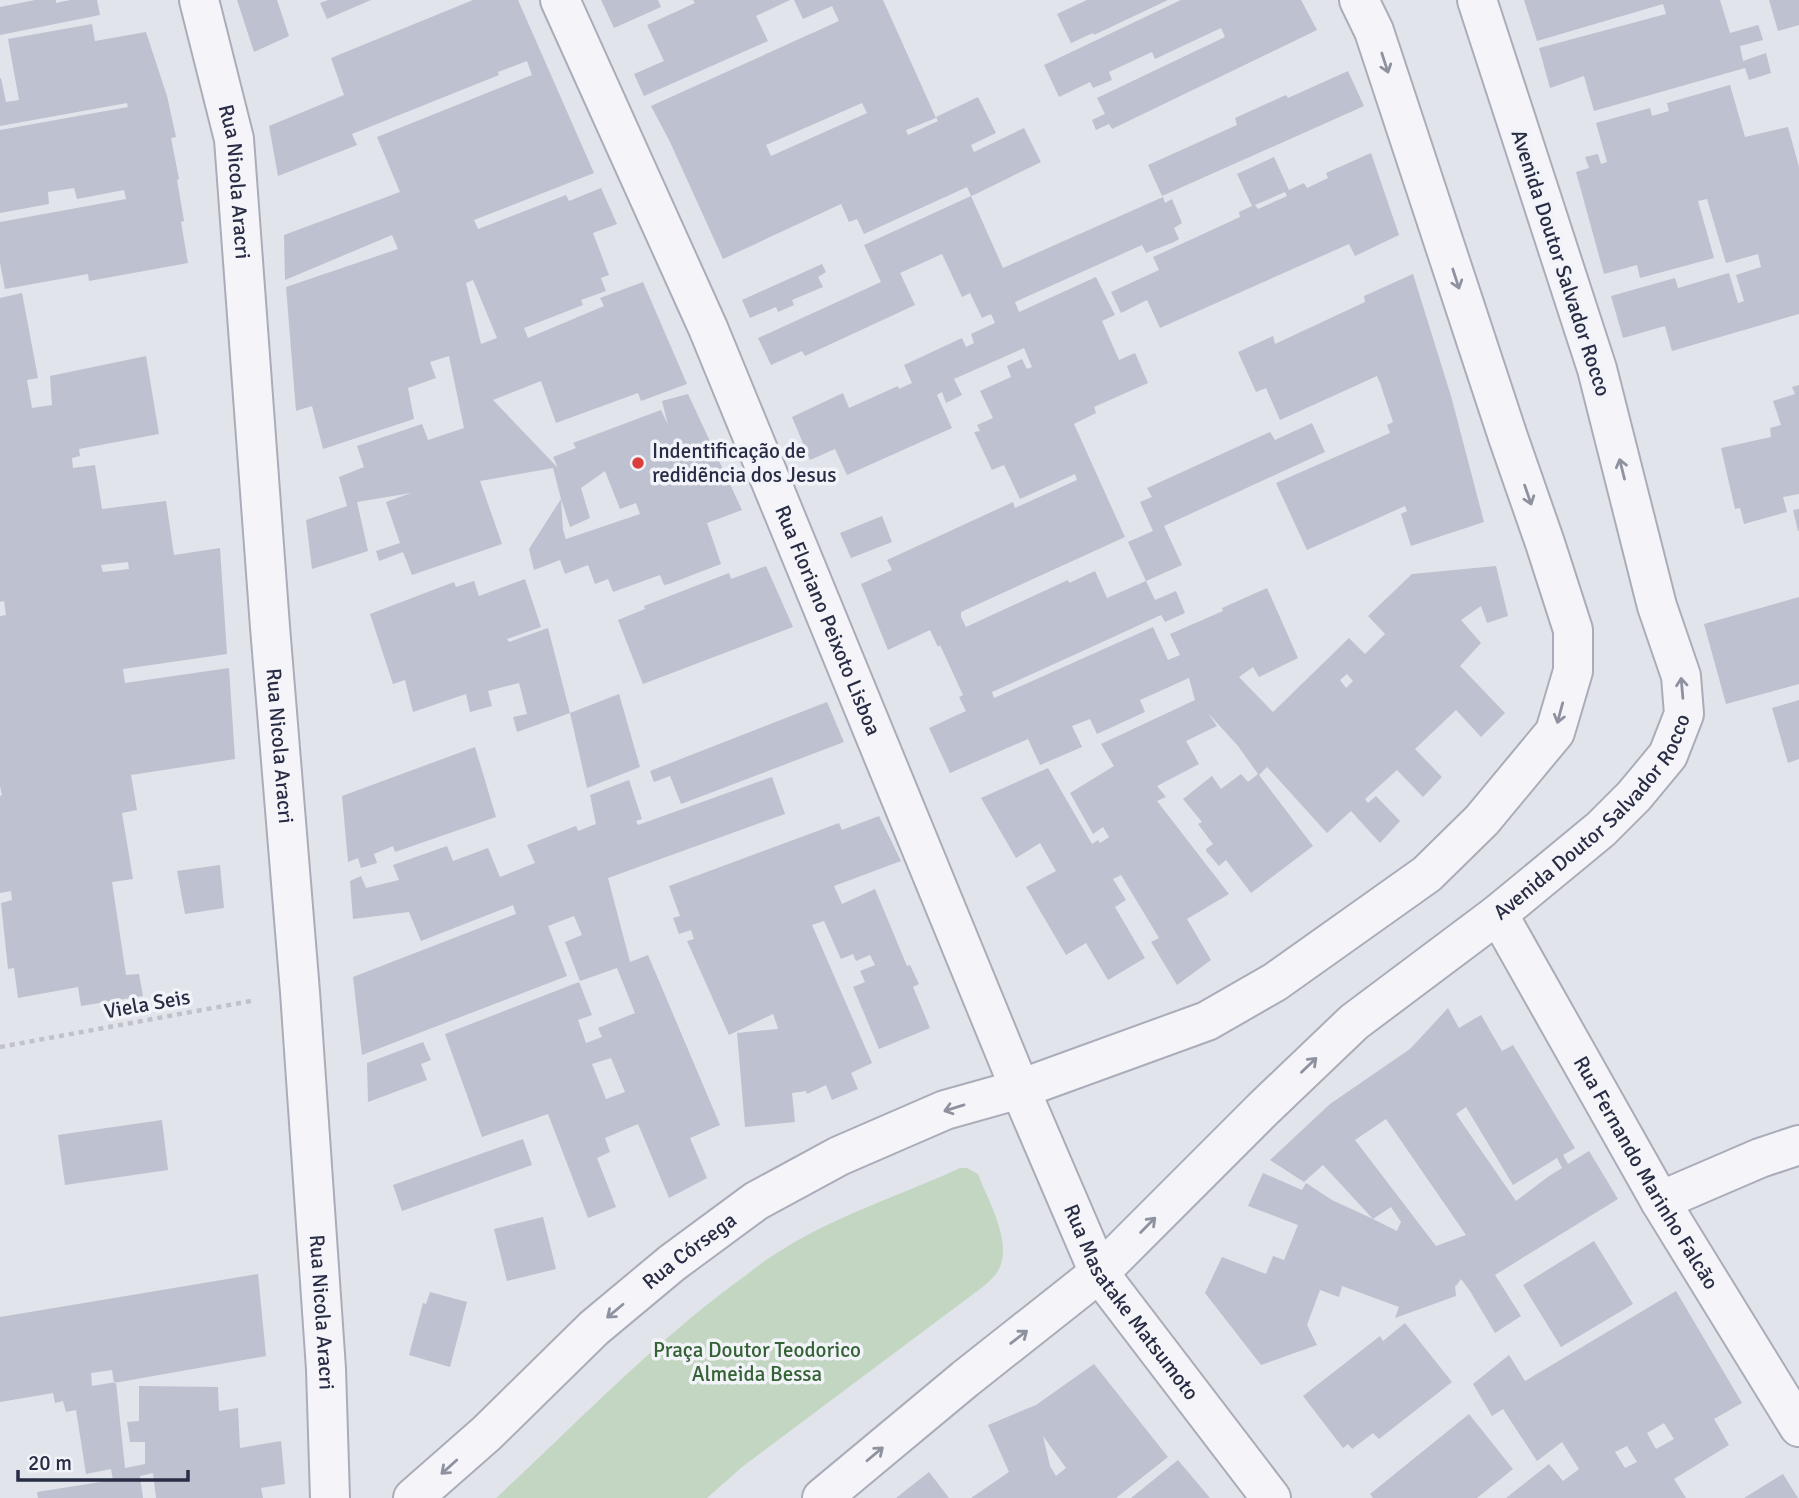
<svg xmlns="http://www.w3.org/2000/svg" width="1799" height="1498" viewBox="0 0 1799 1498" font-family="Signika,sans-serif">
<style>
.green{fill:#c3d6c2}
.building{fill:#bec1cf;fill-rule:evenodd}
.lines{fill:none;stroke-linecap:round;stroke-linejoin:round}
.minor-casing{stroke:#aaadb9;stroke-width:42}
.path{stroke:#c0c1ca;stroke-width:4.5;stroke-dasharray:5 5;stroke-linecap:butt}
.minor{stroke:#f5f5f9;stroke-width:38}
.oneway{stroke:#8e919f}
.poi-dot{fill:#db3f3b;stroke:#f1f3f8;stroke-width:2.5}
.labels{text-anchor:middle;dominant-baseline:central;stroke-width:7;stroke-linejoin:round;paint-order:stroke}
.street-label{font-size:21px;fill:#282d45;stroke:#f1f3f8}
.poi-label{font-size:21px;fill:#282d45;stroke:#f1f3f8;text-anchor:start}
.park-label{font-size:21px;fill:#346234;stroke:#f1f3f8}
</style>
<rect width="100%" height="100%" fill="#e1e4eb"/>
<!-- green -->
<path class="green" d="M960,1168H967L978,1174C988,1201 1016,1247 996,1274C993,1278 988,1282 984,1286L742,1467L707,1498H496C574,1426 648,1348 734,1284C748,1274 762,1262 777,1253C834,1216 899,1196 960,1168Z"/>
<!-- building -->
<path class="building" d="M35,0H56V3L70,0H97L100,15L0,35V7Z
M237,0H277L289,36L254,52Z
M328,0H371L327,19L320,3Z
M473,0H518L594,173L474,220L478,229L566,195L569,201L601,188L617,224L593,233L609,275L601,278L606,291L581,300L583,305L524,328L528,338L604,306L600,298L643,282L687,384L641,401L638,393L556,423L541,381L493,400L558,468L553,457L576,448L573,443L661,410L668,425L662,401L688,394L742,510L707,523L721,564L669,584L664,585L660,575L613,592L608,579L595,584L588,565L565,574L560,560L534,570L529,549L561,499L553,468L480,481L502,544L412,575L403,552L379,561L376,551L400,543L386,502L411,493L357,502L368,551L312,569L306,520L347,506L339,477L364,467L357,446L422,424L428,440L464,428L449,356L430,362L436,378L408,388L414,419L323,449L312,406L296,411L286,287L398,249L392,235L285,280L284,235L400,192L377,137L532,75L527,61L498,72L499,75L352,134L357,145L278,176L269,126L344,95L331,58ZM473,280L497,338L481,344L466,283ZM605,471L620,509L636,503L640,514L566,539L563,530L561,499L570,527L590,518L581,488Z
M601,0H658L661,7L614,28Z
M693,0H790L756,16L768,41L644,96L634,74L664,61L647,25L695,3Z
M794,0H883L936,118L906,130L908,135L938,121L936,117L978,97L996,133L971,145L974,152L1024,128L1041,162L976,194L971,196L967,187L864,234L857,219L849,222L841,204L723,259L670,142L651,106L839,21L832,6L803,19ZM862,103L867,113L771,156L766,145Z
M1087,0H1168L1094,35L1093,33L1071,43L1057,14Z
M1181,0H1301L1317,30L1112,129L1109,124L1096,130L1092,120L1105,114L1097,98L1225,37L1221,28L1155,59L1152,52L1109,72L1112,80L1093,88L1090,82L1059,97L1044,65Z
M1524,0H1720L1730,33L1758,25L1759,27L1763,40L1740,46L1743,61L1766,53L1771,73L1749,80L1745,68L1594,111L1584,76L1550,88L1539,48L1666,14L1663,4L1537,41Z
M1769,0H1799V25L1778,31Z
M92,24L95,41L146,32L167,96L176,137L171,138L179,179L177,180L184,221L181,222L188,263L89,281L88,274L5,289L0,263V222L126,199L124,190L77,199L74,188L48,192L49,204L0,213V130L128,107L127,103L0,126V78H1L6,102L19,100L8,39Z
M1348,71L1364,106L1162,196L1148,165L1237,125L1235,118L1286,95L1288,98Z
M1730,85L1745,137L1788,127L1799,167V314L1672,351L1665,326L1623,338L1611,296L1675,278L1678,288L1729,273L1738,303L1744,301L1736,275L1761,267L1758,254L1726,263L1707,199L1698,201L1714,258L1640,278L1637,265L1604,274L1576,172L1589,168L1585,157L1598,154L1601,164L1607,162L1596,123L1650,108L1652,116L1669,111L1667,103Z
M1371,153L1399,235L1355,256L1349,244L1160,328L1147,300L1121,313L1111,292L1159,270L1153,257L1240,217L1239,212L1252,206L1237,174L1274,157L1289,190L1304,183L1307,188L1328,178L1326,173ZM1285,192L1287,196L1258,209L1255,205Z
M971,196L1003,268L1163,197L1165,203L1172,199L1182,223L1174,228L1179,239L1174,242L1146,253L1142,245L1015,302L1019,312L1096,277L1115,315L1102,321L1119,360L1135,353L1148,383L1094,407L1096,413L1074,424L1125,537L961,612V617L966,627L1068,580L1069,583L1095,571L1107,598L1146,581L1155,600L1176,591L1185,613L1165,622L1161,615L1098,644L992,692L994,698L1153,627L1168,660L1180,655L1170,634L1223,611L1222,608L1267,588L1298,658L1259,677L1253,667L1239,677L1273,712L1349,638L1365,654L1385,634L1368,616L1412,574L1496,566L1508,616L1487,623L1481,606L1461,620L1481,643L1460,666L1505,713L1481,737L1456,710L1415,749L1442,777L1423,797L1397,770L1365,799L1368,803L1376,796L1400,821L1380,843L1351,811L1327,833L1267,767L1259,775L1313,846L1251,893L1226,860L1219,866L1206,851V849L1213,844L1198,824L1202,822L1183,799L1212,776L1221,789L1241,774L1248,782L1258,774L1238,746L1208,713L1217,726L1186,741L1199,764L1157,786L1166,797L1157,801L1229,894L1187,919L1211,960L1177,985L1151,942L1159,938L1121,875L1113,879L1126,900L1115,907L1145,958L1108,980L1086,943L1066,955L1026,887L1056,871L1040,843L1016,858L981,798L1048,768L1092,844L1098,840L1100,843L1109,837L1103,827L1093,834L1070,793L1114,766L1101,744L1195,700L1189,678L1140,700L1145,712L1097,734L1090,719L1072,726L1082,747L1040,765L1028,739L950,773L929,728L966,711L959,697L963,695L940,645L938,647L930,630L888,650L861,584L892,570L887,560L1013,502L1015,508L1077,480L1075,474L1020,499L1004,465L992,470L974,432L980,431L977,425L993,418L980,391L1011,377L1007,366L1022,359L1027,369L1032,367L1024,348L954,379L962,395L946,403L942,392L937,395L952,428L847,475L835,449L810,460L792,417L843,393L849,408L898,386L899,389L912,383L904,365L962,338L966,347L974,343L971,334L995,323L991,314L982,318L970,293L962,297L942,254L900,273L915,305L805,356L802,351L771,365L758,338L881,282L864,245ZM1347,674L1353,681L1346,688L1340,680Z
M822,264L826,272L818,277L823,287L792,300L794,305L778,312L776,307L750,318L742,300Z
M1413,274L1451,396L1484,522L1411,546L1401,514L1407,511L1405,506L1307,550L1276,483L1390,433L1387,425L1393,422L1380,383L1377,376L1280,420L1266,388L1256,392L1238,352L1273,336L1275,344L1365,302L1364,296Z
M22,293L38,378L27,380L32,408L52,405L50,376L146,356L159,434L79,449L80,456L72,458L73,468L95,465L102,509L166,501L174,555L220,548L227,654L123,669L125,683L229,668L235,759L131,775L137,810L122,813L133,879L112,882L126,975L139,974L143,996L81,1006L78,987L18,998L14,968L8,969L1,903L12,900L11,891L0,893V796L2,795L0,786V616L6,615L4,601L0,602V298ZM128,562L129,569L103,572L101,565Z
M1799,385V494L1783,497L1787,512L1744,524L1740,508L1735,509L1721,448L1771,437L1770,428L1781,425L1773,401L1795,394L1792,387Z
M1312,423L1325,452L1164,526L1182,565L1146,581L1128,542L1153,531L1140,502L1152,497L1147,488L1270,432L1275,440Z
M1799,509V531H1798L1793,510Z
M882,516L892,542L851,558L840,533Z
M766,566L793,627L643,684L618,620L645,609L644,606L729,573L731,579Z
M525,579L541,627L507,639L509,642L548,628L570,713L619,694L640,767L587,788L570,713L517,732L513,717L527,714L519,683L488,691L492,706L470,712L466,694L413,712L405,680L393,684L370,614L454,582L456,587L474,581L479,596Z
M1799,597V684L1726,704L1704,624Z
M1799,700V759L1788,763L1772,708Z
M827,702L844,742L681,804L670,776L654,782L650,771Z
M475,747L496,817L395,852L393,846L374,854L377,863L361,868L358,858L348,862L342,796Z
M772,777L785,814L608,878L630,962L648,955L720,1125L690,1138L707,1178L669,1198L638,1124L605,1138L610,1152L597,1158L616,1207L588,1218L548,1114L482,1137L445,1034L579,982L592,1015L578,1020L586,1043L602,1037L598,1028L635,1013L617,968L580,981L565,942L582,935L574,916L548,926L567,976L362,1055L353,977L516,914L513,905L421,941L409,912L353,919L350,881L361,876L366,888L399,880L393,865L447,846L453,861L488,848L500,877L535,863L527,845L576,826L578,831L596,824L590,795L629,780L642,819L636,821L638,825ZM611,1058L625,1092L606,1099L592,1064Z
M879,816L901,861L834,886L842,904L875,889L907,966L910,965L919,984L913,987L930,1028L879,1049L853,987L865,982L860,971L875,965L870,955L856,961L853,954L841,959L824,921L812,925L872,1063L851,1073L858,1089L832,1100L826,1085L807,1094L806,1091L792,1093L795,1122L745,1127L737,1033L778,1029L777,1025L773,1014L729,1035L687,941L694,939L691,930L679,934L673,918L680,916L669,886L839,823L842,830Z
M220,865L224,908L185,914L177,871Z
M1448,1008L1459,1028L1481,1015L1502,1051L1513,1045L1575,1148L1563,1155L1568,1164L1589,1151L1618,1199L1495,1275L1521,1316L1495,1333L1470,1291L1461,1279L1456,1286H1455L1456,1296L1395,1318L1399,1307L1342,1286L1339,1297L1320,1290L1307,1325L1317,1345L1261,1365L1205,1293L1222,1257L1266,1274L1273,1256L1284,1260L1298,1225L1248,1206L1263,1173L1302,1190L1306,1183L1332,1200L1373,1219L1323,1165L1304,1182L1270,1160L1330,1104L1410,1049ZM1466,1107L1513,1185L1557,1158L1562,1168L1549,1176L1516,1201L1456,1114ZM1386,1119L1466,1235L1436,1246L1355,1140ZM1391,1207L1401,1222L1397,1231L1373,1219Z
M423,1042L431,1060L421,1064L427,1080L368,1102L367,1063Z
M162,1120L168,1170L65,1185L58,1135Z
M523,1139L532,1165L402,1211L393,1185Z
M543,1217L556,1269L507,1281L494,1229Z
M1594,1241L1633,1304L1561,1347L1523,1285Z
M258,1274L266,1356L114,1383L112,1370L91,1373L92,1386L116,1382L125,1468L145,1464V1442H130L127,1422L139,1421V1386L218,1387L219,1411L238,1408L240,1448L281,1441L285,1484L261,1488L263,1498H156L153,1473L140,1476L143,1498H38L37,1492L113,1480L111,1469L86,1474L76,1410L66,1412L63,1401L55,1403L53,1393L0,1402V1317Z
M1676,1291L1742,1403L1714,1419L1729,1445L1674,1479L1686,1498H1506L1549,1464L1563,1481L1579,1469L1562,1442L1537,1461L1503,1409L1492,1416L1473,1384L1509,1355L1525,1381ZM1664,1423L1674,1439L1656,1449L1647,1433ZM1627,1446L1637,1462L1625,1468L1615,1452Z
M430,1292L467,1302L450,1367L409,1355L423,1303L426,1304Z
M1405,1323L1452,1382L1379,1439L1373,1433L1352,1449L1348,1444L1343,1448L1303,1396L1380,1336L1383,1341Z
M1094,1364L1168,1457L1116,1498H971L1009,1472L988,1425L1036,1405ZM1043,1436L1066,1468L1056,1476L1050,1466Z
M1469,1414L1513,1469L1477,1498H1373L1370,1494Z
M1178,1460L1210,1498H1131Z
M929,1472L949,1498H896Z
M1783,1474L1798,1498H1744Z"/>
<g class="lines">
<defs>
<g id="minor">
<path id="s1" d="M199,0L234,139L270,627L300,992L326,1369L330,1498"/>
<path id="s2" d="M560,0L708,328L1020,1089L1099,1273L1271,1498"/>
<path id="s3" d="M1498,914L1660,1201L1799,1427"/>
<path d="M1660,1201L1760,1158L1799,1145"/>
<path id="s4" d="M413,1498L487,1433L594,1328L672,1263L756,1201L839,1156L945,1110L1020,1089L1207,1021L1275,982L1427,874L1482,820L1555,732L1573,671V630L1545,543L1508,437L1374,31L1359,0"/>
<path id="s5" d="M822,1498L965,1379L1099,1273L1264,1108L1354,1022L1498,914L1601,829L1634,796L1668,755L1684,714L1681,676L1657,606L1597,369L1477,0"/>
</g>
</defs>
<!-- minor casing -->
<use href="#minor" class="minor-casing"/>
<!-- path -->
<path class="path" d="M0,1047L251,1001"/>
<!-- minor -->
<use href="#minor" class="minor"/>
</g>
<!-- one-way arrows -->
<defs><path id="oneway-shaft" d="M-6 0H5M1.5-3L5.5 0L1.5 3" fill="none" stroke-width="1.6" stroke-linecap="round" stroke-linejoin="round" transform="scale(1.75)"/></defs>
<g class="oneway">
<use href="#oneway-shaft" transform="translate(1385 63) rotate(72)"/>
<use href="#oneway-shaft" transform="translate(1456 279) rotate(72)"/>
<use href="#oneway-shaft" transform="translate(1622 469) rotate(-104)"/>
<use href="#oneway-shaft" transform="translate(1528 495) rotate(71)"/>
<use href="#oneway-shaft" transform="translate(1682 688) rotate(-95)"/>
<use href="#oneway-shaft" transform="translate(1560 713) rotate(105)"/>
<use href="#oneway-shaft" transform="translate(1309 1065) rotate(-44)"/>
<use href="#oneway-shaft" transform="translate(954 1108) rotate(163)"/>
<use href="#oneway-shaft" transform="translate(1148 1225) rotate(-45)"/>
<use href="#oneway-shaft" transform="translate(615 1311) rotate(140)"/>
<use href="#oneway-shaft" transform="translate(1019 1337) rotate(-38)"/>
<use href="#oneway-shaft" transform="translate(875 1454) rotate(-40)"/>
<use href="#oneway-shaft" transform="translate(449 1467) rotate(138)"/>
</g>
<!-- markers -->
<circle class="poi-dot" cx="638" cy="463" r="7"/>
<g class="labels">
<!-- street labels -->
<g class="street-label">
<text stroke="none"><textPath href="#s1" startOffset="186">Rua Nicola Aracri</textPath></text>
<text transform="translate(1561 263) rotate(72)">Avenida Doutor Salvador Rocco</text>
<text stroke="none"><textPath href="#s2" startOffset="676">Rua Floriano Peixoto Lisboa</textPath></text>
<text stroke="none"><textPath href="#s1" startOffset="752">Rua Nicola Aracri</textPath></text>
<text stroke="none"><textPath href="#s5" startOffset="1032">Avenida Doutor Salvador Rocco</textPath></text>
<text transform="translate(147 1004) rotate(-10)">Viela Seis</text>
<text stroke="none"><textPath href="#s3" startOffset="298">Rua Fernando Marinho Falcão</textPath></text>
<text stroke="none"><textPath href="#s4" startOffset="371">Rua Córsega</textPath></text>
<text stroke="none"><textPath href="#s2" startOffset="1424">Rua Masatake Matsumoto</textPath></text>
<text stroke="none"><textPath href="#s1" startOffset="1320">Rua Nicola Aracri</textPath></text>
</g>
<!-- poi labels -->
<g class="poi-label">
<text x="652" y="451">Indentificação de<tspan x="652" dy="24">redidẽncia dos Jesus</tspan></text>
</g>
<!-- park labels -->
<g class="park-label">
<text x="757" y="1350">Praça Doutor Teodorico<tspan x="757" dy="24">Almeida Bessa</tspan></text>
</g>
</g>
<!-- scale -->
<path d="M18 1470v10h170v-10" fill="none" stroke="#282d45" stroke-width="3.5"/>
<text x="28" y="1470" font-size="21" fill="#282d45" stroke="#f1f3f8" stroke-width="5" paint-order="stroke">20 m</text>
</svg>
